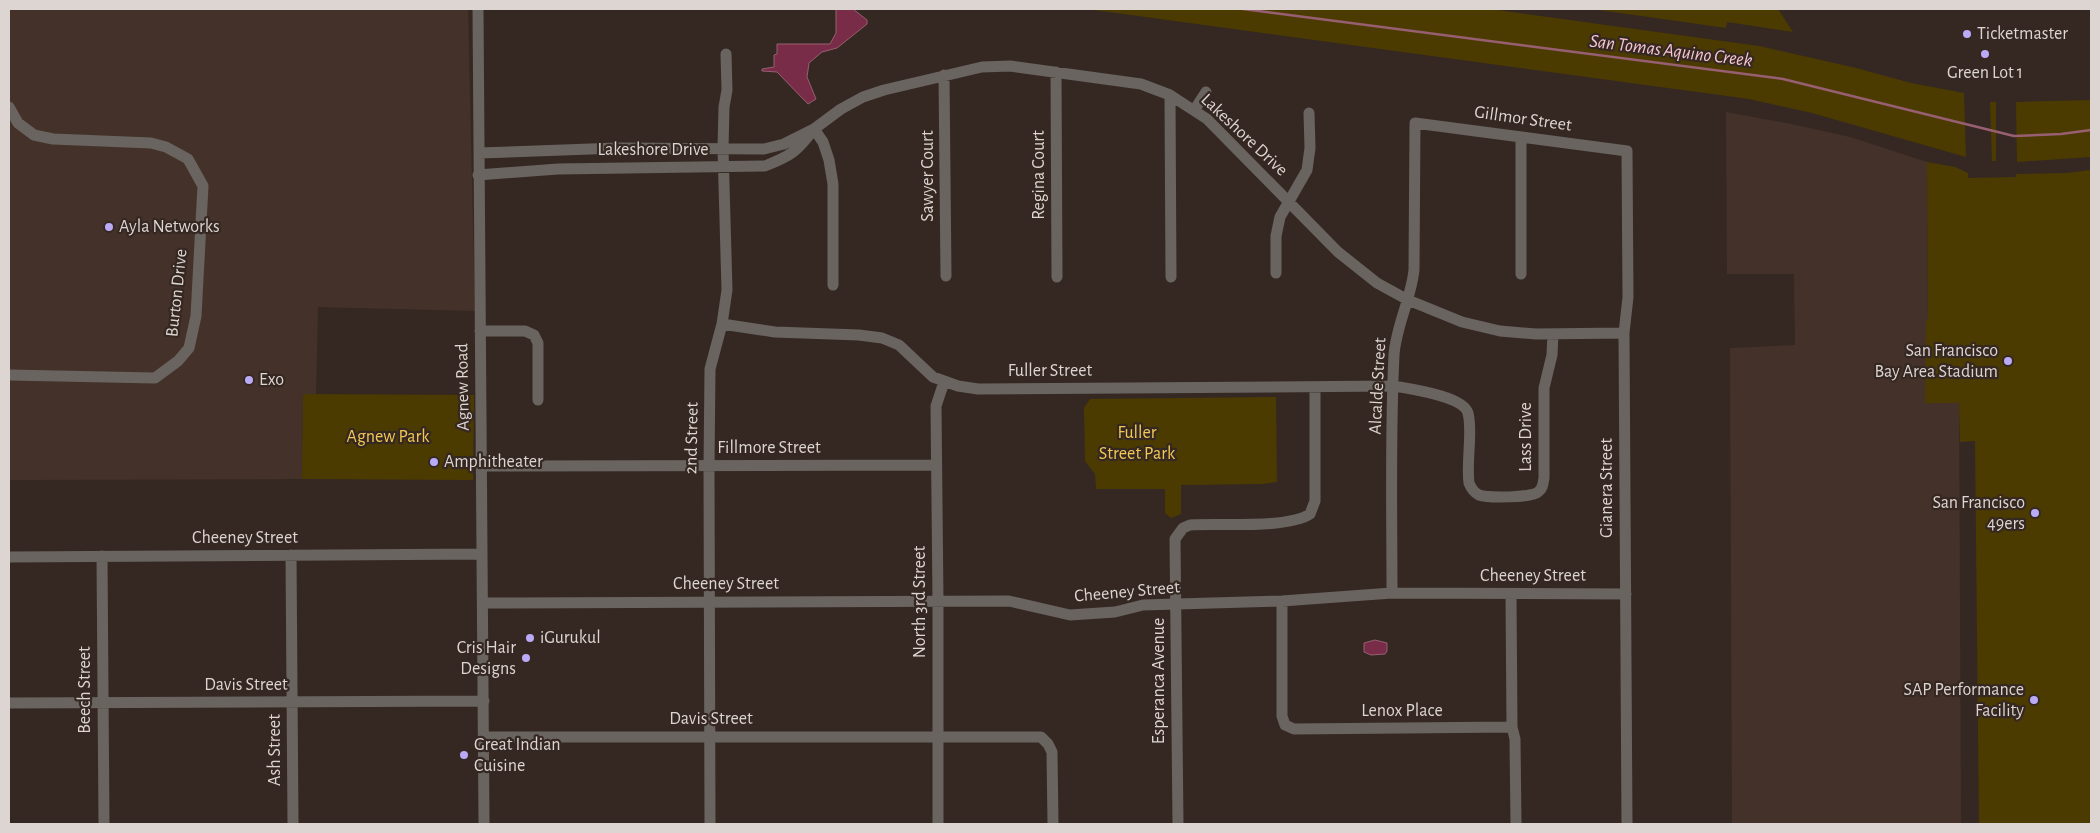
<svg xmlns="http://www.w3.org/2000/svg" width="2100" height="833" viewBox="0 0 2100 833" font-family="'Alegreya Sans',sans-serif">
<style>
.built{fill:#44322a}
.green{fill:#4c3b01}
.water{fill:#792c48;stroke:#975f71}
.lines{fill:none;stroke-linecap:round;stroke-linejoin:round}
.stream{stroke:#975f71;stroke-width:2.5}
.minor{stroke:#69645f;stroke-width:11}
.poi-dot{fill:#bbaaf6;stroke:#352822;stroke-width:2}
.labels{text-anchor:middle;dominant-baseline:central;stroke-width:4.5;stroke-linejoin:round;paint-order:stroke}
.poi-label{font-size:18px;fill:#ddd5d1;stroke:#352822;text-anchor:start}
.street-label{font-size:18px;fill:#ddd5d1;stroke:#352822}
.park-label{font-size:18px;fill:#f2c854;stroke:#352822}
.water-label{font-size:19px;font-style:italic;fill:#f5c5d2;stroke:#352822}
</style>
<rect width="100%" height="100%" fill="#352822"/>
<!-- built -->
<path class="built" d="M9,9H468L475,311L318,307L316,394H303L302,479L9,480Z
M1726,112L1791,124L1850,137L1927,162L1928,320H1926V403H1959L1961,824H1732L1730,348L1795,345L1794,274H1727Z"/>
<!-- green -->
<path class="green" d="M1087,9H1490L1759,46L1856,68L1911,83L1964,93L1966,157L1812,113L1749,99Z
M1592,9H1778L1793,32L1727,22L1726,28Z
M2091,100V157L2017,162L2016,102Z
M1990,102H1996V161H1992Z
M1927,162L1955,167L1968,173V178L2016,177V174L2066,173L2091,170V824H1979L1975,441L1960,442L1959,403H1925L1926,320L1928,319Z
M303,394L474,395L473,480L302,479Z
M1276,397L1277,482L1263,484L1181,485V514L1171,518L1165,513V489H1096L1095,474L1085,461L1084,408L1090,399Z"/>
<!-- water -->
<path class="water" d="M836,9H853L867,20V24L837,48L822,52L809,63L807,77L816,99L808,104L777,72L762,71V69L774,67V55L777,54V44H830L836,33Z
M1375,640L1387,643V651L1385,654L1371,655L1364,652V643Z"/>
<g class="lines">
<!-- stream -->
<path class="stream" d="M1243,9L1783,79L2014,136L2061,134L2091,130"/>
<!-- minor -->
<path class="minor" d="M478,9L484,824
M1056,72L1057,277
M944,75L946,276
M1170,95L1171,277
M9,107L18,123L34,135L53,139L151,143L166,147L188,159L203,186L196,316L189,348L178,361L155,378L9,375
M1195,109L1206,92
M814,129L823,142L829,160L833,184V285
M1521,137V274
M479,153L618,148L764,149L784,144L814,129L841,109L863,97L884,90L982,67L1010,66L1141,84L1170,95L1207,119L1338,252L1377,283L1408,300L1462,322L1500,331L1536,334L1624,333
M478,175L558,169L765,166C790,156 797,152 813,130
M1276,273V236L1280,217L1307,170L1310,148L1309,113
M722,324L775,332L859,335L882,338L899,345L933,377L958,386L978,389L1394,386C1410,389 1463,396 1468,413C1473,432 1466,462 1469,483C1471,488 1473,492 1479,495C1487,498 1532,498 1538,492C1543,489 1543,483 1544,478V388L1552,355L1553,334
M480,331H525L534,335L538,343V400
M482,466L936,465
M291,555L293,824
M102,556L104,824
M9,557L482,554
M1392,593C1392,514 1390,434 1394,355C1396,326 1411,299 1414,270L1415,123L1627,151L1628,297L1624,333L1627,824
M1282,601V716L1285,725L1294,729L1512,727L1511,594
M483,603L1009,601L1070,615L1115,612L1143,605L1282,601L1392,593L1626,594
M9,703L484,701
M1512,727L1515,739L1516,824
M485,737H1041L1048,744L1052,752L1053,824
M710,824L709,466L710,369L722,324L727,290L723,149L724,107L727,90L726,54
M938,824V601L936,406L944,382
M1178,824L1175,539L1183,528L1190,525C1219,523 1287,529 1310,514L1315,501V387"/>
</g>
<!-- markers -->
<g class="poi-dot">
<circle cx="1967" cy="34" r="5"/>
<circle cx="1985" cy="54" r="5"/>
<circle cx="109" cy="227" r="5"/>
<circle cx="2008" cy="361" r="5"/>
<circle cx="249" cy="380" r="5"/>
<circle cx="434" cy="462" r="5"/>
<circle cx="2035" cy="513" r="5"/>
<circle cx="530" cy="638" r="5"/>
<circle cx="526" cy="658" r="5"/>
<circle cx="2034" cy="700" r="5"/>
<circle cx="464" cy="755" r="5"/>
</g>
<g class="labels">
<!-- poi labels -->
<g class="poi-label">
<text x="1977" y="34">Ticketmaster</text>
<text x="1985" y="73" text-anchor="middle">Green Lot 1</text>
<text x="119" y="227">Ayla Networks</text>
<text x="1998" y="351" text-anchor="end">San Francisco<tspan x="1998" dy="21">Bay Area Stadium</tspan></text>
<text x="259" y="380">Exo</text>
<text x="444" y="462">Amphitheater</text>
<text x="2025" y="503" text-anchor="end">San Francisco<tspan x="2025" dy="21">49ers</tspan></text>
<text x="540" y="638">iGurukul</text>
<text x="516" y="648" text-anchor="end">Cris Hair<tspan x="516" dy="21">Designs</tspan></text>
<text x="2024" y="690" text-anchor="end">SAP Performance<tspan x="2024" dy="21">Facility</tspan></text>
<text x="474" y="745">Great Indian<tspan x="474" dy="21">Cuisine</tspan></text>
</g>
<!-- street labels -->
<g class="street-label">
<text transform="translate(1523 119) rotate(8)">Gillmor Street</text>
<text transform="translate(1244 135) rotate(43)">Lakeshore Drive</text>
<text x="653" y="150">Lakeshore Drive</text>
<text transform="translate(1039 175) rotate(-90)">Regina Court</text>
<text transform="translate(928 176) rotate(-90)">Sawyer Court</text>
<text transform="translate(177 293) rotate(-84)">Burton Drive</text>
<text x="1050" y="371">Fuller Street</text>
<text transform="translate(1378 386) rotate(-87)">Alcalde Street</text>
<text transform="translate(463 387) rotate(-91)">Agnew Road</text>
<text transform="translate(1526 437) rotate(-90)">Lass Drive</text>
<text transform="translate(692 438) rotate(-89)">2nd Street</text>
<text x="769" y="448">Fillmore Street</text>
<text transform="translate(1607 488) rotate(-90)">Gianera Street</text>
<text x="245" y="538">Cheeney Street</text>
<text x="1533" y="576">Cheeney Street</text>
<text x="726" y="584">Cheeney Street</text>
<text transform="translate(1127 592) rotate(-5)">Cheeney Street</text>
<text transform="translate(920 602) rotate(-90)">North 3rd Street</text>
<text transform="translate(1159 681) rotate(-90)">Esperanca Avenue</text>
<text x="246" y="685">Davis Street</text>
<text transform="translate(85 690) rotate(-90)">Beech Street</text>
<text x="1402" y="711">Lenox Place</text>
<text x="711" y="719">Davis Street</text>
<text transform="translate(275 750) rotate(-90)">Ash Street</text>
</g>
<!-- park labels -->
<g class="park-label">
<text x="1137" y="433">Fuller<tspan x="1137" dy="21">Street Park</tspan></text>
<text x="388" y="437">Agnew Park</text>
</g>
<!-- water labels -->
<g class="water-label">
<text transform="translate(1671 51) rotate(7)">San Tomas Aquino Creek</text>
</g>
</g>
<!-- border -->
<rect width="2100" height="833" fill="none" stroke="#ddd5d1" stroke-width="20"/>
</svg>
